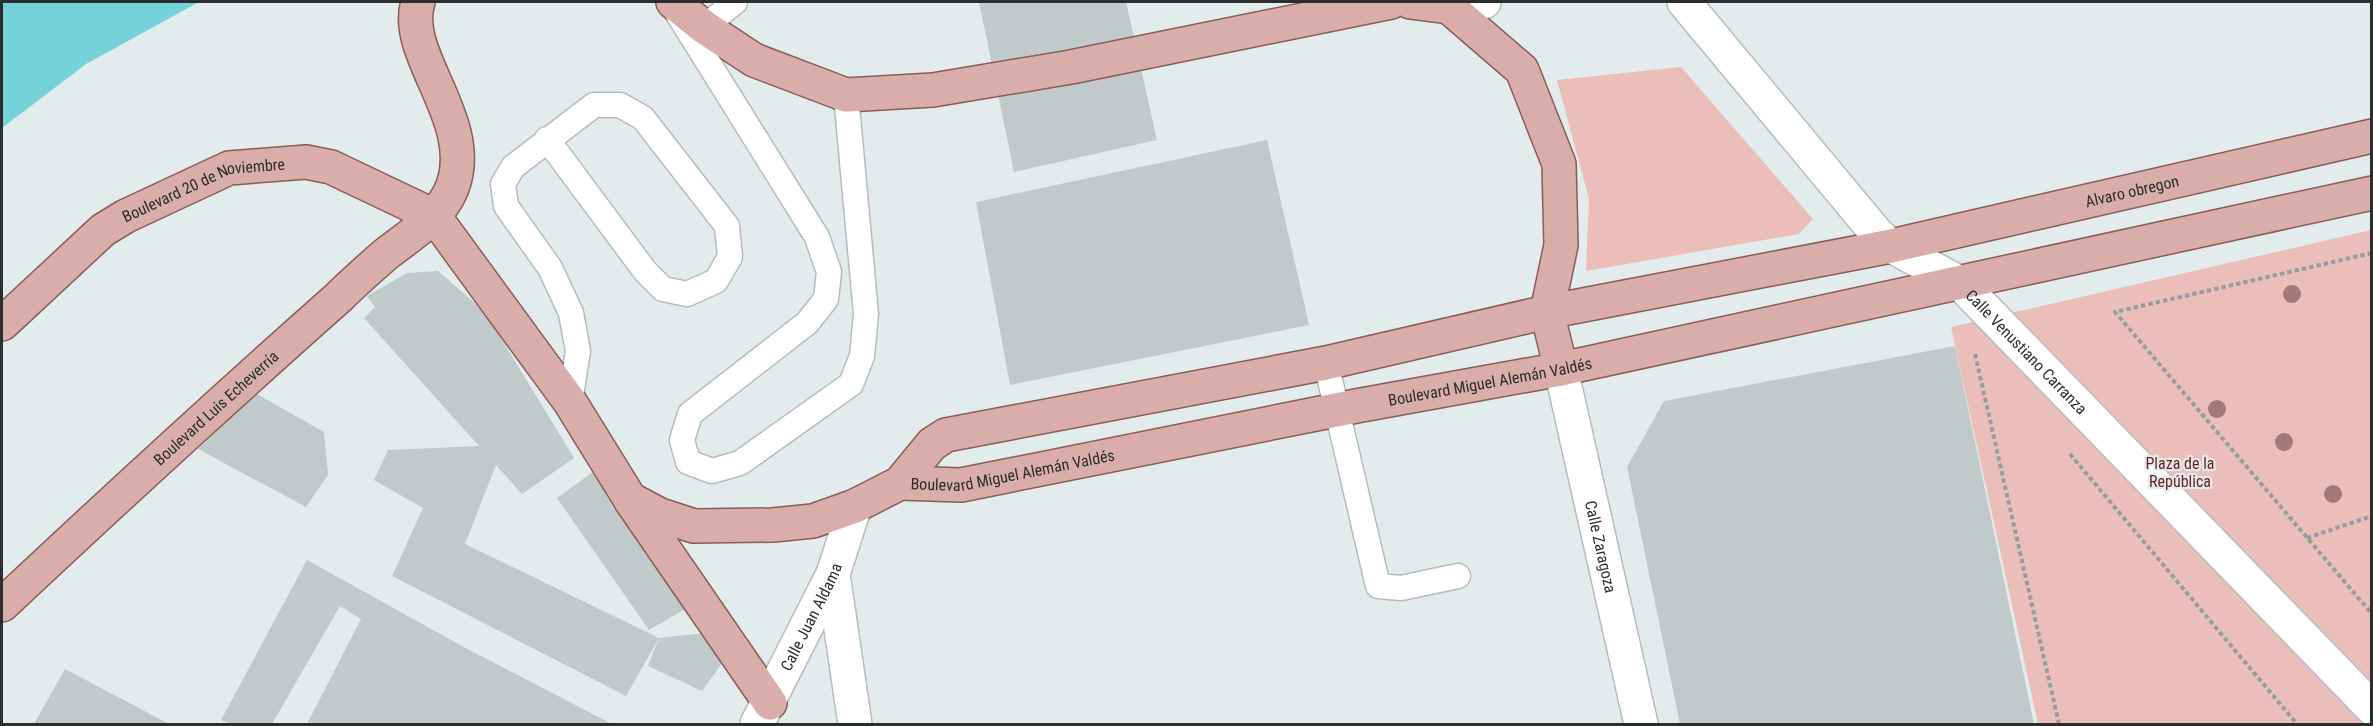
<svg xmlns="http://www.w3.org/2000/svg" width="2373" height="726" viewBox="0 0 2373 726" font-family="'Roboto Condensed',sans-serif">
<style>
.green{fill:#ecbeb9}
.water{fill:#76d2d9}
.building{fill:#c1cacb}
.lines{fill:none;stroke-linecap:round;stroke-linejoin:round}
.service-casing{stroke:#b4bdbe;stroke-width:27}
.minor-casing{stroke:#b4bdbe;stroke-width:36}
.secondary-casing{stroke:#b4bdbe;stroke-width:36}
.primary-casing{stroke:#8b5d59;stroke-width:36}
.path{stroke:#969d9e;stroke-width:4;stroke-dasharray:4.5 3;stroke-linecap:butt}
.service{stroke:#fff;stroke-width:24}
.minor{stroke:#fff;stroke-width:33}
.secondary{stroke:#fff;stroke-width:33}
.primary{stroke:#d9ada9;stroke-width:33}
.tree{fill:#a37879}
.labels{text-anchor:middle;dominant-baseline:central;stroke-width:4.5;stroke-linejoin:round;paint-order:stroke}
.street-label{font-size:16px;fill:#2a2e2e;stroke:#e2eced}
.park-label{font-size:16px;fill:#6f1a1a;stroke:#e2eced}
</style>
<rect width="100%" height="100%" fill="#e2eced"/>
<!-- green -->
<path class="green" d="M1681,67L1813,219L1799,234L1586,271L1589,199L1557,80Z
M2371,230V724H2038L1951,327Z"/>
<!-- water -->
<path class="water" d="M2,2H199L86,64L2,128Z"/>
<!-- building -->
<path class="building" d="M979,2H1126L1157,140L1014,172Z
M1267,140L1309,325L1010,385L976,202Z
M438,271L485,312L574,458L522,494L496,465L465,544L659,638L626,696L392,576L423,508L374,480L388,450L479,446L364,318L375,307L367,296L407,273Z
M1955,346L2034,724H1680L1627,467L1664,401Z
M255,393L324,432L328,475L306,507L198,449Z
M597,469L692,605L649,630L557,498Z
M307,560L460,645L612,724H307L361,619L340,606L272,724H230L221,720Z
M705,633L725,659L702,691L648,666L659,638Z
M65,669L169,724H34Z"/>
<g class="lines">
<defs>
<path id="service" d="M676,11L817,237L829,272L826,299L807,323L690,414L682,440L688,462L712,471L740,463L851,384L862,356L866,314L846,95
M704,27L735,2
M547,139L645,271L663,289L687,294L716,281L730,257L727,226L643,118L620,105H594L513,167L503,184L506,206L550,268L571,313L578,351L570,402
M1326,363L1378,586L1401,588L1458,576"/>
<path id="minor" d="M1684,2L1878,235L1891,246
M1449,7L1484,2
M833,574L855,724"/>
<g id="secondary">
<path id="s1" d="M1891,246L1960,283L2372,708"/>
<path id="s2" d="M1561,369L1641,724"/>
<path id="s3" d="M757,724L833,574L855,506"/>
</g>
<g id="primary">
<path d="M673,2L704,27L754,60L846,95L933,90L1071,67L1391,2"/>
<path d="M1410,2L1449,7L1522,70L1559,164L1561,245L1547,312L1561,369"/>
<path id="s4" d="M2,324L103,230L126,216L229,168L306,162L331,167L434,216L570,402L630,499L660,515L694,526L773,525L813,521L855,506L900,483L932,444L946,435L1326,363L1547,312L1891,246L2372,136"/>
<path id="s5" d="M900,483L961,485L1356,406L1561,369L2372,193"/>
<path d="M631,501L770,703"/>
<path id="s6" d="M2,605C113,501 225,398 339,297C354,282 370,268 386,254C410,235 440,218 452,188C478,121 401,55 418,2"/>
</g>
</defs>
<!-- service casing -->
<use href="#service" class="service-casing"/>
<!-- minor casing -->
<use href="#minor" class="minor-casing"/>
<!-- secondary casing -->
<use href="#secondary" class="secondary-casing"/>
<!-- primary casing -->
<use href="#primary" class="primary-casing"/>
<!-- path -->
<path class="path" d="M2372,253L2115,312L2372,614
M1975,354L2059,724
M2070,454L2297,724
M2307,538L2372,516"/>
<!-- service -->
<use href="#service" class="service"/>
<!-- minor -->
<use href="#minor" class="minor"/>
<!-- secondary -->
<use href="#secondary" class="secondary"/>
<!-- primary -->
<use href="#primary" class="primary"/>
</g>
<!-- trees -->
<g class="tree">
<circle cx="2292" cy="294" r="9"/>
<circle cx="2217" cy="409" r="9"/>
<circle cx="2284" cy="442" r="9"/>
<circle cx="2333" cy="494" r="9"/>
</g>
<g class="labels">
<!-- street labels -->
<g class="street-label">
<text stroke="none"><textPath href="#s4" startOffset="2402">Alvaro obregon</textPath></text>
<text stroke="none"><textPath href="#s4" startOffset="248">Boulevard 20 de Noviembre</textPath></text>
<text stroke="none"><textPath href="#s1" startOffset="174">Calle Venustiano Carranza</textPath></text>
<text stroke="none"><textPath href="#s5" startOffset="600">Boulevard Miguel Alemán Valdés</textPath></text>
<text stroke="none"><textPath href="#s6" startOffset="291">Boulevard Luis Echeverría</textPath></text>
<text stroke="none"><textPath href="#s5" startOffset="114">Boulevard Miguel Alemán Valdés</textPath></text>
<text stroke="none"><textPath href="#s2" startOffset="182">Calle Zaragoza</textPath></text>
<text stroke="none"><textPath href="#s3" startOffset="120">Calle Juan Aldama</textPath></text>
</g>
<!-- park labels -->
<g class="park-label">
<text x="2180" y="463">Plaza de la<tspan x="2180" dy="18">República</tspan></text>
</g>
</g>
<!-- border -->
<rect width="2373" height="726" fill="none" stroke="#2a2e2e" stroke-width="6"/>
</svg>
